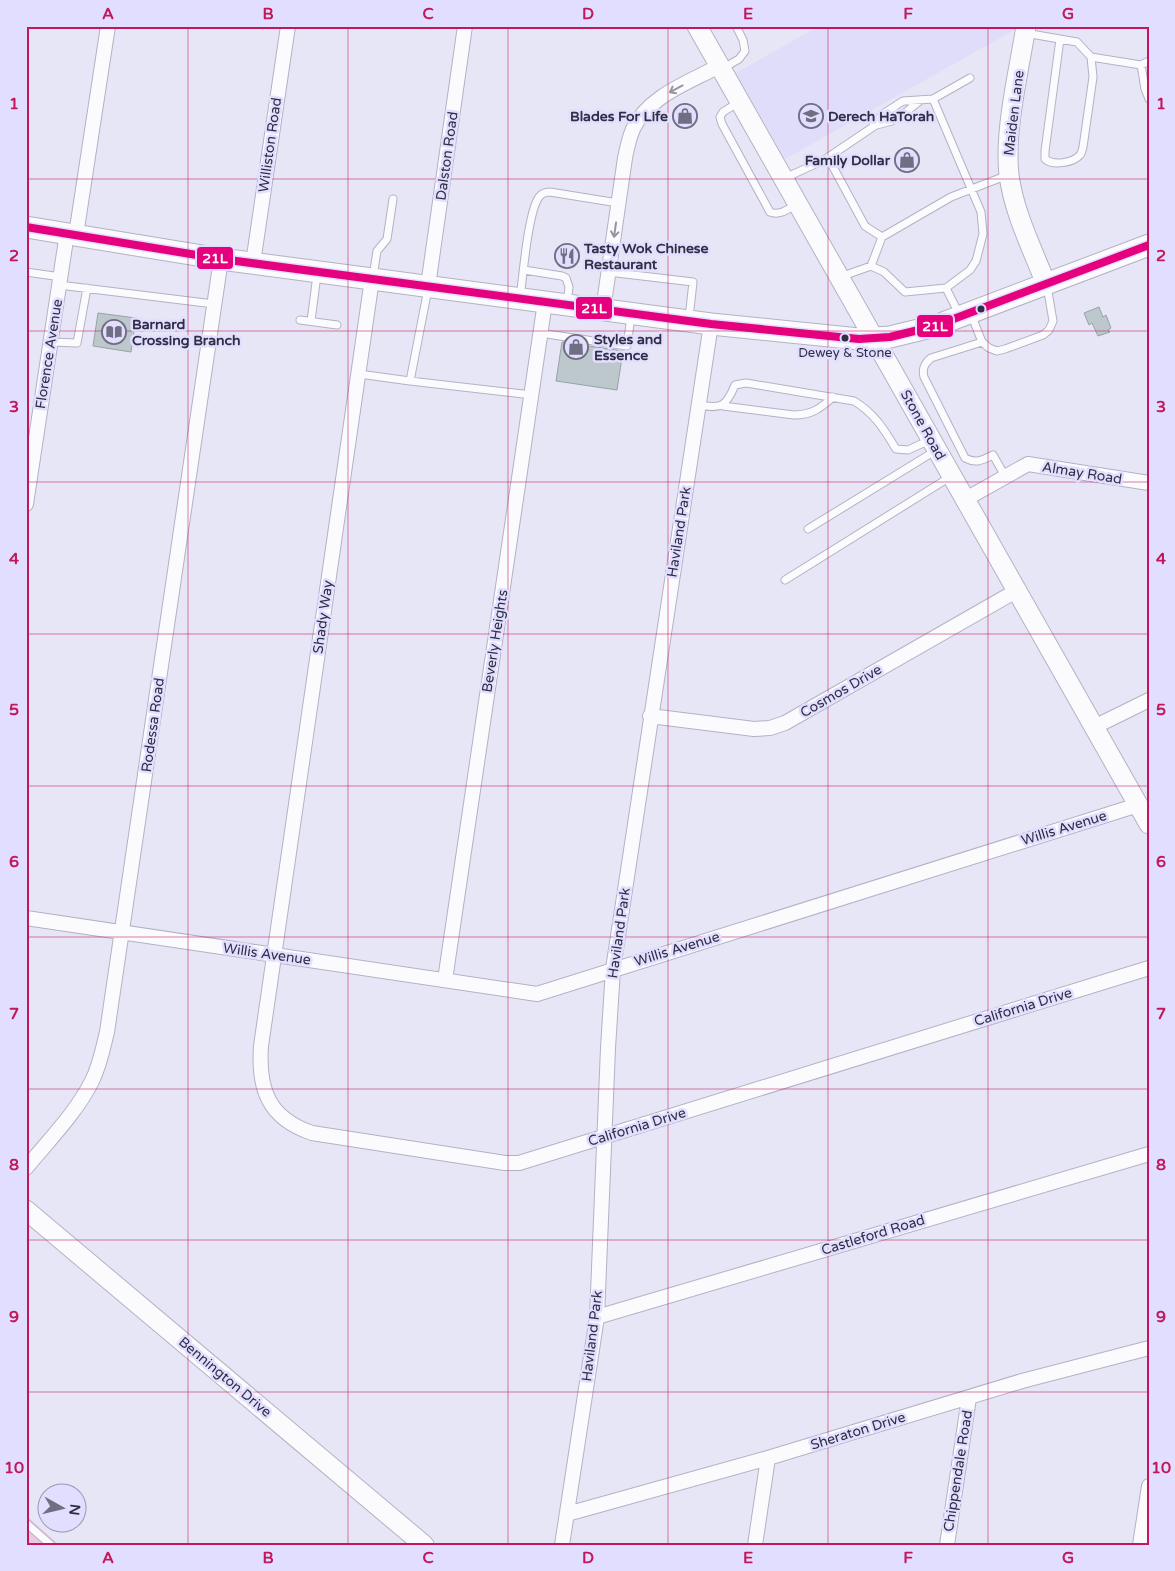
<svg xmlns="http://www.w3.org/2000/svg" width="1175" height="1571" viewBox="0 0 1175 1571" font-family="'Varela Round',sans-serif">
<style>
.built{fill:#dfddf9}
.green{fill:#f0c7e2}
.building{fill:#bcc8cb;stroke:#97a3a6}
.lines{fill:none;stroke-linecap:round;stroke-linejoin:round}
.lane-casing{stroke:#b3b2c3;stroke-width:9}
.street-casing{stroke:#b3b2c3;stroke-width:16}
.secondary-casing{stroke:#b3b2c3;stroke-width:21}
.primary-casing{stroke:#b3b2c3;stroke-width:23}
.lane{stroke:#fbfbfe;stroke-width:7}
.street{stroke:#fbfbfe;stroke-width:14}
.secondary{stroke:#fbfbfe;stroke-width:19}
.primary{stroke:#fbfbfe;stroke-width:21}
.bus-1-casing{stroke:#e1deff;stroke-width:11}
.bus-1{stroke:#e5007d;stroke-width:8}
.oneway{stroke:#9694a0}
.grid{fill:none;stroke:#c2185b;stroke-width:1;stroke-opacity:0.55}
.bus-dot{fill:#302e43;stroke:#e1deff;stroke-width:2}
.labels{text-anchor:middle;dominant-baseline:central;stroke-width:5;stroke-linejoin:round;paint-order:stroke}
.bus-label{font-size:13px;fill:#302e43;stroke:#e1deff}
.street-label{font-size:14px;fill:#302e43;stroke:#e1deff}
.poi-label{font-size:14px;font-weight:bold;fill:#302e43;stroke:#e1deff;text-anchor:start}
.line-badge{stroke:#e1deff;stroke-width:2}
.badge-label{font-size:14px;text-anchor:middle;font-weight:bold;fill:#fff}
.neatline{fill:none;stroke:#c2185b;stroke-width:2}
.grid-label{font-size:16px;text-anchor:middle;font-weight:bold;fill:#c2185b}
</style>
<rect width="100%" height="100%" fill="#e7e6f7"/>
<!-- built -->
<path class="built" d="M819,26H1017L1016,29L785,159L736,73Z"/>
<!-- green -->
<path class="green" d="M26,1515L59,1545H26Z"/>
<!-- building -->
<path class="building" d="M1099,307L1103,317L1106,315L1111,328L1108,330L1110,332L1098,336L1092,323L1089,325L1084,313Z
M98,313L136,318L131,352L93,346Z
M562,342L623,351L617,390L556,381Z"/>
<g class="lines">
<defs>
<path id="lane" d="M1025,33L1077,42L1091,57L1141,65L1149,61
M1060,39L1045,151V159C1053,166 1073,163 1080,155C1082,153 1082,150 1083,147L1093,77L1091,57
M1141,65L1145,89L1149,99
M722,69L739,59L745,51L743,40L736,26
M933,99L970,78
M739,102L723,112L720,117L722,124L770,212C780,216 788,209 797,204
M906,112L921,100
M873,126L892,121
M824,160L873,127L883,114L903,101L933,99L981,212L983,234L976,261L970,270L946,288
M785,178L824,160L832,165L865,226L882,237
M871,266L882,237L951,197L1008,175
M524,270L562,276L566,278L569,287L567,304
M26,272L61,277
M608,272L693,282L689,318
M373,277L377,251L387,239L393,199
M840,277L871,266L884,272L905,292L946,288L959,314
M59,285L214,304
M520,298C523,276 528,212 539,197C542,193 545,192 550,192L618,203
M971,314L982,342L989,348L997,351L1005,349L1043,335L1049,330L1053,321L1047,286
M300,320L337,325
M311,321L317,275
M540,333L627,346L631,316
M51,342L77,343L87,288
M982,342L931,358C924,364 922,369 924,377L965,458C976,464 983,460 993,455L1005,476
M359,374L410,381L428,289
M410,381L532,395
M698,405C721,409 726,407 735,385L746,383L854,401C874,413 884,429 896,449L908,450L930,440
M723,406L794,415C811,415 820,409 833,397
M808,529L935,451
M785,580L950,477
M26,1523L51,1545"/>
<path id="street" d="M76,235L108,26
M253,263L288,26
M372,279L261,1046C258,1089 268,1118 312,1133L505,1163H519L1149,968
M428,286L465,26
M603,310L625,158C627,148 629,138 633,129C648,96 690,82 719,66
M964,500L1028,464L1149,483
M26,504L67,233
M650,716L754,729L770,728L785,723L1016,591
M1094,727L1149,700
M26,918L537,994L1138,805
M445,980L545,302
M26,1168C49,1140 76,1113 92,1081C100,1065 103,1048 107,1032L221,259
M597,1317L1149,1154
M567,1514L768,1458L1022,1381L1149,1348
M562,1545L597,1317L608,1048L613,969L711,324
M755,1545L768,1458
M947,1545L969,1398
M1140,1545L1149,1486"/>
<path id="secondary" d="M697,26L1149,824
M1026,26C1019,71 1004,130 1009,175C1014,213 1032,248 1046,284
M26,1210L424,1545"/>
<path id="primary" d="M26,227L221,259L372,279L711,324L859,339L890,337L935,326L1149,245"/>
</defs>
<!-- lane casing -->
<use href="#lane" class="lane-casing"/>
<!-- street casing -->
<use href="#street" class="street-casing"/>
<!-- secondary casing -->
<use href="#secondary" class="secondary-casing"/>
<!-- primary casing -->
<use href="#primary" class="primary-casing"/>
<!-- lane -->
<use href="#lane" class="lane"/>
<!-- street -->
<use href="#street" class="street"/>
<!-- secondary -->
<use href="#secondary" class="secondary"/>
<!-- primary -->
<use href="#primary" class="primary"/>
<defs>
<path id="bus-1" d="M26,227L221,259L711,324L859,339L890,337L935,326L1149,245"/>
</defs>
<!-- bus-1 casing -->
<use href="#bus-1" class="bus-1-casing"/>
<!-- bus-1 -->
<use href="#bus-1" class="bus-1"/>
</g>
<!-- one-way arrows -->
<defs><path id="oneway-shaft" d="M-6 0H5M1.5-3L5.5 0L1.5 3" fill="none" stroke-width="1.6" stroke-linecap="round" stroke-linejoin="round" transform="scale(1.25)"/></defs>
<g class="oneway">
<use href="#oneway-shaft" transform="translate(676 89) rotate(152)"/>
<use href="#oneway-shaft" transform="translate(615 230) rotate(98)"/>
</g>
<!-- grid -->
<path class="grid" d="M188,26V1545M348,26V1545M508,26V1545M668,26V1545M828,26V1545M988,26V1545M26,179H1149M26,331H1149M26,482H1149M26,634H1149M26,786H1149M26,937H1149M26,1089H1149M26,1240H1149M26,1392H1149"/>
<!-- icons -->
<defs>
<symbol id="shop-ring" viewBox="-11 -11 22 22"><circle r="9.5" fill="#e1deff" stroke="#706e82" stroke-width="1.5"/><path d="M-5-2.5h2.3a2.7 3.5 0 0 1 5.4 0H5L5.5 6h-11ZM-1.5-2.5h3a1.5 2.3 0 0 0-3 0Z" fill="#706e82"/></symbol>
<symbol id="school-ring" viewBox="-11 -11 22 22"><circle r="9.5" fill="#e1deff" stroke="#706e82" stroke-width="1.5"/><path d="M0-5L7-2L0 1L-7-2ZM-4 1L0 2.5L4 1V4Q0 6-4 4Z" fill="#706e82"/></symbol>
<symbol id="restaurant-ring" viewBox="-11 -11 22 22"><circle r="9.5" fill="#e1deff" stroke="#706e82" stroke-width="1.5"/><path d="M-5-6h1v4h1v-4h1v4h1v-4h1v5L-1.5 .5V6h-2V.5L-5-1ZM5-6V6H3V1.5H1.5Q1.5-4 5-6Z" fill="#706e82"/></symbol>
<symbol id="library-ring" viewBox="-11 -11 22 22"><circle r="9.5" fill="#e1deff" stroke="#706e82" stroke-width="1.5"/><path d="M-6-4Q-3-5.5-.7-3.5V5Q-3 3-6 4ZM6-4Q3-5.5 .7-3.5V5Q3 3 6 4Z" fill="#706e82"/></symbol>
</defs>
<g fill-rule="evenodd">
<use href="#shop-ring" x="671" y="102" width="28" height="28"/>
<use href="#school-ring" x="797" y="102" width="28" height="28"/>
<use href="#shop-ring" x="893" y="146" width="28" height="28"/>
<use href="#restaurant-ring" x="553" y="242" width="28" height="28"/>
<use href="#library-ring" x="100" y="318" width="28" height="28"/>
<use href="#shop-ring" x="562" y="333" width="28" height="28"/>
</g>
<!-- markers -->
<g class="bus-dot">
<circle cx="981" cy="309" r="4.5"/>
<circle cx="845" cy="338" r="4.5"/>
</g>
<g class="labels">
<!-- bus labels -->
<g class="bus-label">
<text x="845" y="353">Dewey &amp; Stone</text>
</g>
<!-- street labels -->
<g class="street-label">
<text transform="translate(1014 113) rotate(-83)">Maiden Lane</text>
<text transform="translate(270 145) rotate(-82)">Williston Road</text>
<text transform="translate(447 156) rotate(-82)">Dalston Road</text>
<text transform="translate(49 354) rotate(-81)">Florence Avenue</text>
<text transform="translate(923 425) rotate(61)">Stone Road</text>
<text transform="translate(1082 473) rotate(9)">Almay Road</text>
<text transform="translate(679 532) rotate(-81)">Haviland Park</text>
<text transform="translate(323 617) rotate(-82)">Shady Way</text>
<text transform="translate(495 641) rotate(-81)">Beverly Heights</text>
<text transform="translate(841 691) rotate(-30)">Cosmos Drive</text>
<text transform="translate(153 725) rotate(-82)">Rodessa Road</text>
<text transform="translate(1064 828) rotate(-17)">Willis Avenue</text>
<text transform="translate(619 933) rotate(-82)">Haviland Park</text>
<text transform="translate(677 949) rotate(-17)">Willis Avenue</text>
<text transform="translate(267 954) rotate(8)">Willis Avenue</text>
<text transform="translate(1023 1007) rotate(-17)">California Drive</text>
<text transform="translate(637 1127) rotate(-17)">California Drive</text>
<text transform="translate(873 1235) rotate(-17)">Castleford Road</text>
<text transform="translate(592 1336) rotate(-83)">Haviland Park</text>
<text transform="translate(225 1377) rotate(40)">Bennington Drive</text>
<text transform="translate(858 1431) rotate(-17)">Sheraton Drive</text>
<text transform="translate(958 1471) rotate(-81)">Chippendale Road</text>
</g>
<!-- poi labels -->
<g class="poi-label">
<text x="668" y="116" text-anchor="end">Blades For Life</text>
<text x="828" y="116">Derech HaTorah</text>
<text x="890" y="160" text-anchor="end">Family Dollar</text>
<text x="584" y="248">Tasty Wok Chinese<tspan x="584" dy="16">Restaurant</tspan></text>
<text x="132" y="324">Barnard<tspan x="132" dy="16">Crossing Branch</tspan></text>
<text x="594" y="339">Styles and<tspan x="594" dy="16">Essence</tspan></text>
</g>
</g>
<g class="line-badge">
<rect x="196" y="246" width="38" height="24" rx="5" fill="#e5007d"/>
<rect x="575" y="296" width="38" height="24" rx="5" fill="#e5007d"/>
<rect x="916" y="314" width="38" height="24" rx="5" fill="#e5007d"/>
</g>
<g class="badge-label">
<text x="215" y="263">21L</text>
<text x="594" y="313">21L</text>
<text x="935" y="331">21L</text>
</g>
<!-- border -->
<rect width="1175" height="1571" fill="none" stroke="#e1deff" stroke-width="55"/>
<!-- north arrow -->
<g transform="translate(62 1508) rotate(98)"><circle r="24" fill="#e1deff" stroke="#9a98b4"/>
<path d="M0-4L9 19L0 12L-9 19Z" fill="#706e82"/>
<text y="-8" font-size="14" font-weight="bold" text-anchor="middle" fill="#302e43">N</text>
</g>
<rect x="28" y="28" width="1120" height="1516" class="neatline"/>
<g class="grid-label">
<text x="108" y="19">A</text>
<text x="268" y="19">B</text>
<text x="428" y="19">C</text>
<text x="588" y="19">D</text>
<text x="748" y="19">E</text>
<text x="908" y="19">F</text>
<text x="1068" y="19">G</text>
<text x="14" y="109">1</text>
<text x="1161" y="109">1</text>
<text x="14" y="261">2</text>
<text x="1161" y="261">2</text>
<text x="14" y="412">3</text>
<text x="1161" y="412">3</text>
<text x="14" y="564">4</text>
<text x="1161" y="564">4</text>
<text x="14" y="715">5</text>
<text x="1161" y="715">5</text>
<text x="14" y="867">6</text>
<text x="1161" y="867">6</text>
<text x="14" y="1019">7</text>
<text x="1161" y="1019">7</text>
<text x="14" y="1170">8</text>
<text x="1161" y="1170">8</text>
<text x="14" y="1322">9</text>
<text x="1161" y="1322">9</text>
<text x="14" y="1473">10</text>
<text x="1161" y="1473">10</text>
<text x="108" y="1563">A</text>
<text x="268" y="1563">B</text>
<text x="428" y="1563">C</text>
<text x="588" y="1563">D</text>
<text x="748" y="1563">E</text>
<text x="908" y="1563">F</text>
<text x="1068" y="1563">G</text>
</g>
</svg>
